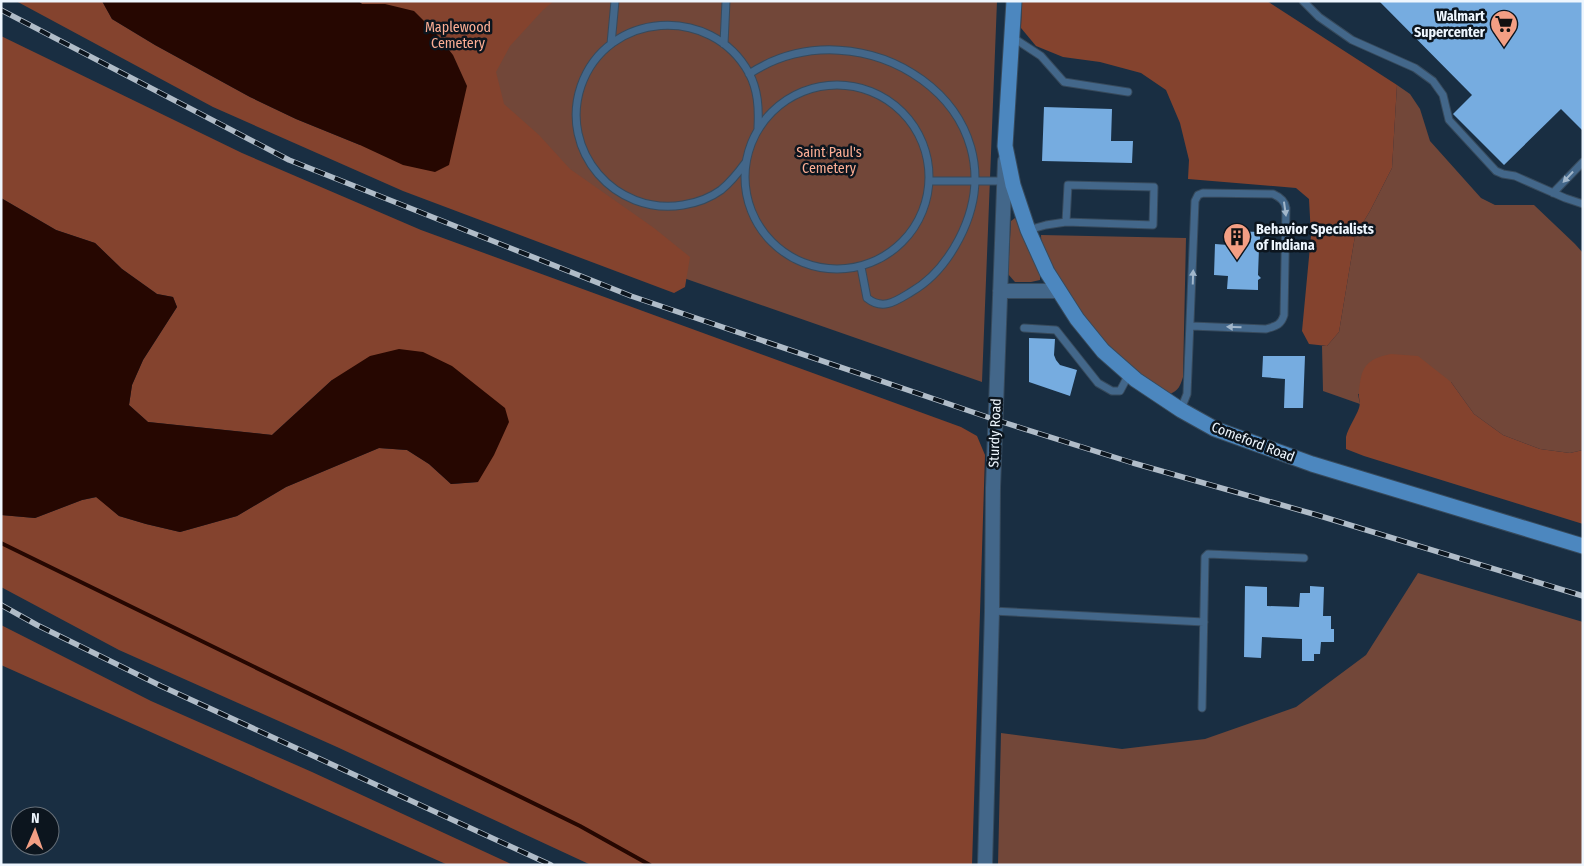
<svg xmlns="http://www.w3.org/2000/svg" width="1584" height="866" viewBox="0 0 1584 866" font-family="'Fira Sans Condensed',sans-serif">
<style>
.green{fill:#724739}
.forest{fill:#84432e}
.water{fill:#260701}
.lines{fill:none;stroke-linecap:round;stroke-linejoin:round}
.stream{stroke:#260701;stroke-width:4}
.building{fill:#76ace0}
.lane-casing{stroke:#374a5c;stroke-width:9}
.street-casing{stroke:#374a5c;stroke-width:16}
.secondary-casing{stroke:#374a5c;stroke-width:17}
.lane{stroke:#43678a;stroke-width:7}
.street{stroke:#43678a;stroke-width:14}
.secondary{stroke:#4c87bf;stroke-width:15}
.rail-casing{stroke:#b0bcc8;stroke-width:5.5}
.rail{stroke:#0c151e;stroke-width:4;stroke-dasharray:11;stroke-linecap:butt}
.oneway{fill:#a1b6ca}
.labels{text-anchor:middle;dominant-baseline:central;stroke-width:5;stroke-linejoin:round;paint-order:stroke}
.poi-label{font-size:14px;font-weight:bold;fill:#eef6fe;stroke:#0c151e;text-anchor:end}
.park-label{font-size:14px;fill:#feaf95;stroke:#0c151e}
.street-label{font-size:14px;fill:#eef6fe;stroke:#0c151e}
</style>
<rect width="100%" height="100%" fill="#192e42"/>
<!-- green -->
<path class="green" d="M365,1H997L982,382L497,213Z
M1397,85L1410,94L1420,109L1430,141L1481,198L1495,205H1534L1575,244L1583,253V450L1570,453L1540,449L1503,435L1474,414L1451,382L1358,394L1360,404L1323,391L1322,346H1327L1339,332L1355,236L1370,211L1392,168Z
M1015,218L1040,275V280L1031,282H1015L1008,274L1011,221Z
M1041,235L1186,238L1183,377C1180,386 1179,390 1170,394C1161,389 1149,384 1141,377C1105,346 1073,310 1052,267C1047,256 1041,247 1041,235Z
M1418,573L1583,622V865H998L1001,733L1122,749L1205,739L1296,707L1366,655Z"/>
<!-- forest -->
<path class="forest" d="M16,1H102L112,19L155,45L250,97L296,119L360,145L467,86L453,55L434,31L414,11L385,4H362L358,1H554L543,10L510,46L496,72L504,104L539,135L570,169L654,228L690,257L685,287L674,293L403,191L213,107Z
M1022,1H1267L1397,85L1392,168L1370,211L1355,236L1339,332L1327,346L1309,344L1302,331L1311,236L1309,199L1296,188L1188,179L1189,160L1180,123L1166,90L1141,73L1100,62L1063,57L1036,46L1021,28Z
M1,36L242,153L421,230L961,427L977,436L985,455L972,865H591L337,747L119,650L1,587V515L35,518L82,500L97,497L119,516L146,524L180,532L237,516L286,487L379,448L407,450L429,464L451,484L478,482L332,380L272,435L148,422L129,405L132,385L143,360L177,307L173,297L157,294L122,269L95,243L56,230L1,198Z
M1391,354L1418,356L1451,382L1474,414L1503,435L1540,449L1570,453L1583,450V524L1364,456L1346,449C1346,445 1346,440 1346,437C1348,428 1356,417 1359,408C1361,402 1358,398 1359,392C1361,367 1366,359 1391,354Z
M1,625L151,701L312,772L513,865H448L1,665Z"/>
<!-- water -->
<path class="water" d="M102,1H358L362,4H385L414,11L434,31L453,55L467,86L449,165L435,172L403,165L360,145L296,119L250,97L155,45L112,19Z
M1,198L56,230L95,243L122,269L157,294L173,297L177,307L143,360L132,385L129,405L148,422L272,435L332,380L370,356L399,349L423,352L452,366L505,408L509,422L494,455L478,482L451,484L429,464L407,450L379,448L286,487L237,516L180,532L146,524L119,516L96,497L82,500L35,518L1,515Z"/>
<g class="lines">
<!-- stream -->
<path class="stream" d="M1,543L580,826L650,865"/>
</g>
<!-- building -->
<path class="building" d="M1379,1H1583V131L1561,109L1504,165L1453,114L1472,95Z
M1044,107L1112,109L1111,141H1133L1132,163L1042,161Z
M1229,231L1260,232V243L1262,246L1259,248L1258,275L1261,278L1258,280V290L1227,289L1228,276L1214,275L1215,244L1228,245Z
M1029,338L1055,339L1054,355L1056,360L1060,365L1077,370L1070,396L1029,382Z
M1263,356H1305L1303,408H1284L1285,379L1262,377Z
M1245,586L1267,587V606L1299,607L1300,593H1310V586L1324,587L1323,616H1331V629H1334V642H1321L1320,654H1314V661H1302V639L1262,637L1261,658L1244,657Z"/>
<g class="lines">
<defs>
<path id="lane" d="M1303,1L1319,17L1352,40L1415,68L1433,81L1443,95L1449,120L1496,171L1503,174L1515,176L1565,198L1583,204
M1012,37L1041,56L1064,82L1128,92
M611,44L615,1
M724,44L726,1
M749,74C862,0 1027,108 959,239C948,260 932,280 911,292C896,301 883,311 867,298L861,267
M745 177a92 92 0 1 1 184 0a92 92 0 1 1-184 0Z
M746,162C738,173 731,182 721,190C710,198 696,203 683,205C615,216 559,151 581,86C607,11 711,4 749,73C758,90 759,108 758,128
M931,181H1004
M1553,193L1583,162
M1028,230L1046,225L1066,222L1153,225L1154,187L1068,185L1066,222
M1024,328L1056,330L1098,383L1112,391H1120L1129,374
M1181,409L1187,394L1195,201L1198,195L1203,193L1273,194C1280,197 1285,201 1286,208L1284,315C1281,325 1276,326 1266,329L1191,326
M992,611L1204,622
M1202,708L1205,557L1208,554L1304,558"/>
<path id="street" d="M1000,291H1058
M985,865L992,611L993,488L1005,161"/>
<path id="secondary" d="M1014,1L1005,146L1013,185L1028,230L1047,272L1077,319L1103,351L1136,380L1181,410L1215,429L1312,464L1583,546"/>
</defs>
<!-- lane casing -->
<use href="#lane" class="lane-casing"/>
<!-- street casing -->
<use href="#street" class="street-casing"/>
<!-- secondary casing -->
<use href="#secondary" class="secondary-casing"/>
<!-- lane -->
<use href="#lane" class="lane"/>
<!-- street -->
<use href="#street" class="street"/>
<!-- secondary -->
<use href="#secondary" class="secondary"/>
<defs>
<path id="rail" d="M1,10L289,160L631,296L996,420L1133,463L1317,515L1583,596
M1,605L37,625L161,686L551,865"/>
</defs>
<!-- rail casing -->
<use href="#rail" class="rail-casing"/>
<!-- rail -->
<use href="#rail" class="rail"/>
</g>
<!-- one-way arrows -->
<defs><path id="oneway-solid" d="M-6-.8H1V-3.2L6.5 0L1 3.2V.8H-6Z" transform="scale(1.25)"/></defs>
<g class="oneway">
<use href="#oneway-solid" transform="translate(1568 177) rotate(133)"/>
<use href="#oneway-solid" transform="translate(1285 209) rotate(82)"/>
<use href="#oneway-solid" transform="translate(1193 277) rotate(-88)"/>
<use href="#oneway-solid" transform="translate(1234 327) rotate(-178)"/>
</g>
<!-- icons -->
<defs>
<symbol id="supermarket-pin" viewBox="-11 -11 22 30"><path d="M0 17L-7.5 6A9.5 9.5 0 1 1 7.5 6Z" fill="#f39f84" stroke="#0c151e"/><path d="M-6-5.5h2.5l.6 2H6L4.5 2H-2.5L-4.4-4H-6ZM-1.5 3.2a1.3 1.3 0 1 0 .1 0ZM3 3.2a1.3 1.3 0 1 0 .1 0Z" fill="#111"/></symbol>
<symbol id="building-pin" viewBox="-11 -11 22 30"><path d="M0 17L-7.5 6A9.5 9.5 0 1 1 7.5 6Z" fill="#f39f84" stroke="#0c151e"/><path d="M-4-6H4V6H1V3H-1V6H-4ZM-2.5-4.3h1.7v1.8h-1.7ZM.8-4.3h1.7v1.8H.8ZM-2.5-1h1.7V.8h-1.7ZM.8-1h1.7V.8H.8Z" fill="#111"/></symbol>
</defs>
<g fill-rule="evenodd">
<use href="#supermarket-pin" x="1488" y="8" width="32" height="43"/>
<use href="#building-pin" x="1221" y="221" width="32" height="43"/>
</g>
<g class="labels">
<!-- poi labels -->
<g class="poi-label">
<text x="1485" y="16">Walmart<tspan x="1485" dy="16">Supercenter</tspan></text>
<text x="1256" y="229" text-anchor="start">Behavior Specialists<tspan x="1256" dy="16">of Indiana</tspan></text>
</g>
<!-- park labels -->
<g class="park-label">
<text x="458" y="27">Maplewood<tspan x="458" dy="16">Cemetery</tspan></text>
<text x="829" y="152">Saint Paul's<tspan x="829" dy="16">Cemetery</tspan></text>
</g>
<!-- street labels -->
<g class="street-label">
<text transform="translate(995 433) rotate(-88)">Sturdy Road</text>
<text transform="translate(1253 442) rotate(21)">Comeford Road</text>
</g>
</g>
<!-- border -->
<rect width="1584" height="866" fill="none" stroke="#eef6fe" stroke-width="5"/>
<!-- north arrow -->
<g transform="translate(35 831) rotate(2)"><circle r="24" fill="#0c151e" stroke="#666f78"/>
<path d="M0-4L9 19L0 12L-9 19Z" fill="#f39f84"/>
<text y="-8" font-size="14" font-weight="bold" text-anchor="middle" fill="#eef6fe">N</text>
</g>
</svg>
